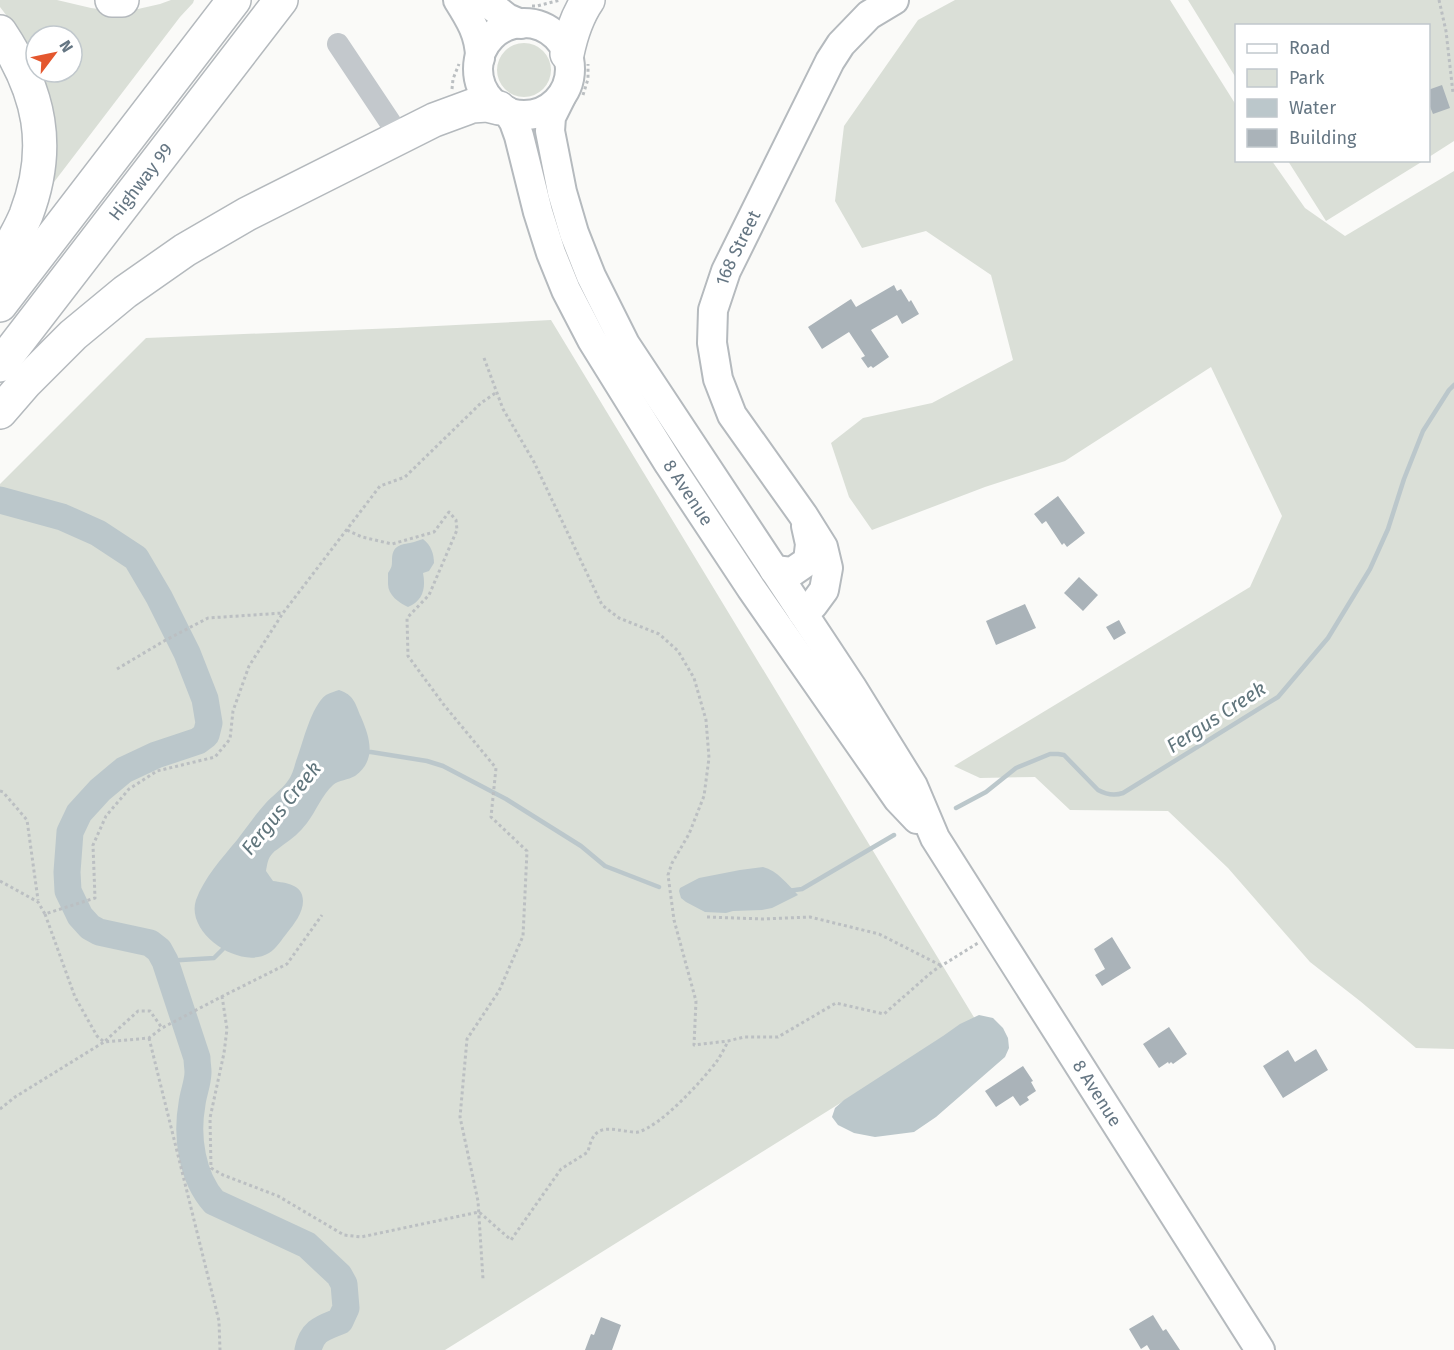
<svg xmlns="http://www.w3.org/2000/svg" width="1454" height="1350" viewBox="0 0 1454 1350" font-family="'Fira Sans',sans-serif">
<style>
.green{fill:#dadfd7}
.water{fill:#bbc7cb}
.lines{fill:none;stroke-linecap:round;stroke-linejoin:round}
.stream{stroke:#bbc7cb;stroke-width:4.5}
.river{stroke:#bbc7cb;stroke-width:27}
.building{fill:#aab3b9}
.major-casing{stroke:#b5babe;stroke-width:32}
.highway-casing{stroke:#b4b9bd;stroke-width:36}
.path{stroke:#bbbfc2;stroke-width:3;stroke-dasharray:3 3;stroke-linecap:butt}
.minor{stroke:#c3c8cc;stroke-width:22}
.major{stroke:#fff;stroke-width:28}
.highway{stroke:#fff;stroke-width:33}
.labels{text-anchor:middle;dominant-baseline:central;stroke-width:6;stroke-linejoin:round;paint-order:stroke}
.street-label{font-size:18px;fill:#657683;stroke:#fff}
.water-label{font-size:20px;font-style:italic;fill:#60757c;stroke:#fff}
</style>
<rect width="100%" height="100%" fill="#fafaf8"/>
<!-- green -->
<path class="green" d="M0,0H57L91,8L114,11L138,9L160,4L171,0H194L193,3L180,17L51,186L39,72H72V36H36V65L16,28L0,7Z
M955,0H1170L1236,105V160L1272,161L1305,208L1345,236L1454,171V1049L1416,1048L1360,1001L1310,962L1228,868L1168,811L1070,810L1035,777L980,778L954,766L1250,587L1282,516L1211,367L1065,461L985,487L872,530L849,497L831,443L863,418L932,403L1013,360L991,275L926,231L862,248L835,201L844,126L918,20Z
M1188,0H1454V141L1429,157L1428,26H1236V78Z
M497 70a27 27 0 1 1 54 0a27 27 0 1 1-54 0Z
M1288,161H1423L1326,221Z
M551,320L975,1019L445,1350H0V484L146,338L397,328Z"/>
<!-- water -->
<path class="water" d="M423,539C431,545 434,554 434,563L429,571L423,573C426,588 423,601 408,607C399,603 388,595 388,584C388,580 388,577 388,573C392,567 392,566 392,559C393,543 403,545 414,542C417,541 420,540 423,539Z
M339,690C354,695 355,703 361,717C370,738 377,760 355,776C348,780 339,780 333,785C322,795 316,811 307,823C300,832 292,839 283,845C280,848 275,850 272,854C268,858 267,865 266,871L273,881C286,883 303,884 303,901C303,913 294,924 287,933C282,939 276,949 269,953C240,971 185,933 196,900C204,878 222,858 237,840C246,828 255,815 265,804C272,796 281,790 287,782C292,776 294,768 296,761C303,743 311,706 326,695C330,693 335,691 339,690Z
M763,867C777,870 788,885 798,895L772,908L762,910L733,911L726,913L705,912L686,902L681,898L679,891L680,888L699,878L740,870Z
M979,1015L993,1018L1003,1028L1008,1038L1009,1048L1005,1057L936,1117L914,1132L875,1137L854,1133L838,1125L832,1117L835,1108L844,1100L943,1036L960,1024Z"/>
<g class="lines">
<!-- stream -->
<path class="stream" d="M366,752H371L427,761L443,766L506,799L581,846L605,866L659,887
M956,808L986,792L1016,768L1050,754H1058L1064,755L1098,790C1107,795 1114,796 1123,793L1278,697L1328,638L1370,569L1388,529L1404,479L1423,431L1449,390L1454,385
M788,891L802,889L894,835
M165,961L214,958L223,949L224,945"/>
<!-- river -->
<path class="river" d="M0,500L62,517L98,533L136,558L159,597L187,653L205,699L209,723L206,735L198,741L156,755L124,770L100,790L79,813L70,832L67,872L68,891L80,916L90,927L99,932L150,943L159,950L165,961L197,1058C197,1063 198,1068 198,1072C198,1083 193,1094 192,1104C186,1137 192,1177 214,1202L307,1245L339,1275L344,1284L346,1308L340,1321C323,1328 312,1330 308,1350"/>
</g>
<!-- building -->
<path class="building" d="M1442,85L1450,108L1433,114L1428,102V90Z
M894,285L897,291L901,289L909,302L911,300L919,314L902,324L897,315L871,330L889,357L873,368L871,366L868,368L861,358L865,356L849,332L822,349L808,327L851,299L856,307Z
M1058,496L1085,533L1067,547L1064,543L1062,545L1046,521L1042,524L1034,514Z
M1079,577L1098,595L1083,611L1064,593Z
M1025,604L1036,628L996,645L986,621Z
M1119,620L1126,633L1114,640L1106,627Z
M1112,937L1131,968L1102,986L1095,975L1105,969L1094,949Z
M1169,1027L1187,1054L1173,1064L1171,1062L1169,1064L1168,1062L1159,1068L1143,1044Z
M1316,1049L1328,1070L1283,1098L1263,1066L1288,1050L1295,1062Z
M1023,1066L1033,1081L1031,1082L1036,1091L1027,1097L1029,1100L1020,1106L1013,1096L996,1107L985,1091Z
M1153,1315L1163,1331L1166,1329L1180,1350H1150L1147,1345L1141,1349L1129,1329Z
M601,1317L621,1325L612,1350H585L591,1334L594,1335Z"/>
<g class="lines">
<defs>
<g id="major">
<path d="M458,0C470,19 480,35 480,58"/>
<path d="M484,0L507,18L521,24"/>
<circle cx="524" cy="69" r="46"/>
<path id="s1" d="M561,97L551,117L550,131L562,192L574,233L591,276L625,344L851,686L913,786L935,838L1260,1350"/>
<path id="s2" d="M507,111L514,122L519,136L538,212L551,253L566,290L592,340L669,464L751,588L898,799L917,819"/>
<path d="M774,570L792,572L808,561L810,544L806,526"/>
<path id="s3" d="M802,612L813,605L824,590L828,568L823,547L803,515L732,415L718,379L712,343L713,310L726,271L830,61L841,44L869,15L894,0"/>
</g>
<g id="highway">
<path d="M112,0H122"/>
<path d="M0,32C40,92 52,147 26,215C19,232 9,248 0,264"/>
<path d="M567,54C571,35 577,16 588,0"/>
<path d="M0,305L234,0"/>
<path id="s4" d="M0,365L281,0"/>
<path d="M0,412L26,382L73,335L125,292L185,250L247,214L434,120L472,106L487,105L499,108"/>
</g>
</defs>
<!-- major casing -->
<use href="#major" class="major-casing"/>
<!-- highway casing -->
<use href="#highway" class="highway-casing"/>
<!-- path -->
<path class="path" d="M1439,0L1446,31L1453,93
M532,6H537L560,0
M452,89L453,79L459,64
M583,95L588,79V64
M484,358L503,409L534,462L602,605L619,618L659,634L678,651L694,678L706,720L709,758L704,796L689,834L672,863L668,875L674,920L696,1001L694,1045L728,1041L744,1037H778L836,1003L884,1014L933,971L978,943
M347,530L362,537L392,544L434,532L449,512L456,520L457,530L429,595L407,618L408,656L444,705L496,768L491,817L527,851L523,936L499,991L467,1039L460,1117L478,1201L483,1279
M117,669L164,641L208,618L283,613L380,486L405,477L481,403L497,392
M0,791L3,792L27,820L38,900
M0,881L38,902L45,914L95,898L93,845L106,816L129,789L157,771L215,757L230,739L233,711L249,666L283,613
M45,914L75,997L97,1036L104,1042L138,1011H150L162,1028L221,997L287,964L322,915
M707,917L763,919L810,917L879,934L942,966
M222,996L227,1029L224,1053L210,1118L211,1168L223,1175L278,1196L344,1235L361,1237L479,1212L511,1240L561,1169L588,1152C593,1128 602,1127 625,1131C629,1131 634,1133 638,1132C661,1126 702,1081 717,1061C721,1055 725,1048 728,1041
M149,1038L219,1321L220,1350
M0,1109L15,1097L104,1042L149,1038L162,1028"/>
<!-- minor -->
<path class="minor" d="M338,44L400,137"/>
<!-- major -->
<use href="#major" class="major"/>
<!-- highway -->
<use href="#highway" class="highway"/>
</g>
<g class="labels">
<!-- street labels -->
<g class="street-label">
<text stroke="none"><textPath href="#s4" startOffset="231">Highway 99</textPath></text>
<text stroke="none"><textPath href="#s3" startOffset="411">168 Street</textPath></text>
<text stroke="none"><textPath href="#s2" startOffset="426">8 Avenue</textPath></text>
<text stroke="none"><textPath href="#s1" startOffset="1150">8 Avenue</textPath></text>
</g>
<!-- water labels -->
<g class="water-label">
<text transform="translate(1216 717) rotate(-33)">Fergus Creek</text>
<text transform="translate(281 808) rotate(-51)">Fergus Creek</text>
</g>
</g>
<!-- legend -->
<rect x="1235" y="24" width="195" height="138" fill="#ffffff" stroke="#c1c8cd" stroke-width="1.5"/>
<rect x="1247" y="44" width="30" height="9" fill="#ffffff" stroke="#c1c8cd" stroke-width="1.5"/>
<text x="1289" y="54" font-size="18" fill="#657683">Road</text>
<rect x="1247" y="69" width="30" height="18" fill="#dadfd7" stroke="#c1c8cd" stroke-width="1.5"/>
<text x="1289" y="84" font-size="18" fill="#657683">Park</text>
<rect x="1247" y="99" width="30" height="18" fill="#bbc7cb" stroke="#c1c8cd" stroke-width="1.5"/>
<text x="1289" y="114" font-size="18" fill="#657683">Water</text>
<rect x="1247" y="129" width="30" height="18" fill="#aab3b9" stroke="#c1c8cd" stroke-width="1.5"/>
<text x="1289" y="144" font-size="18" fill="#657683">Building</text>
<!-- north arrow -->
<g transform="translate(54 54) rotate(58)"><circle r="28" fill="#ffffff" stroke="#c1c8cd" stroke-width="1.5"/>
<path d="M0-4.5L10 22L0 15L-10 22Z" fill="#e4572e"/>
<text y="-9" font-size="16" font-weight="bold" text-anchor="middle" fill="#657683">N</text>
</g>
</svg>
